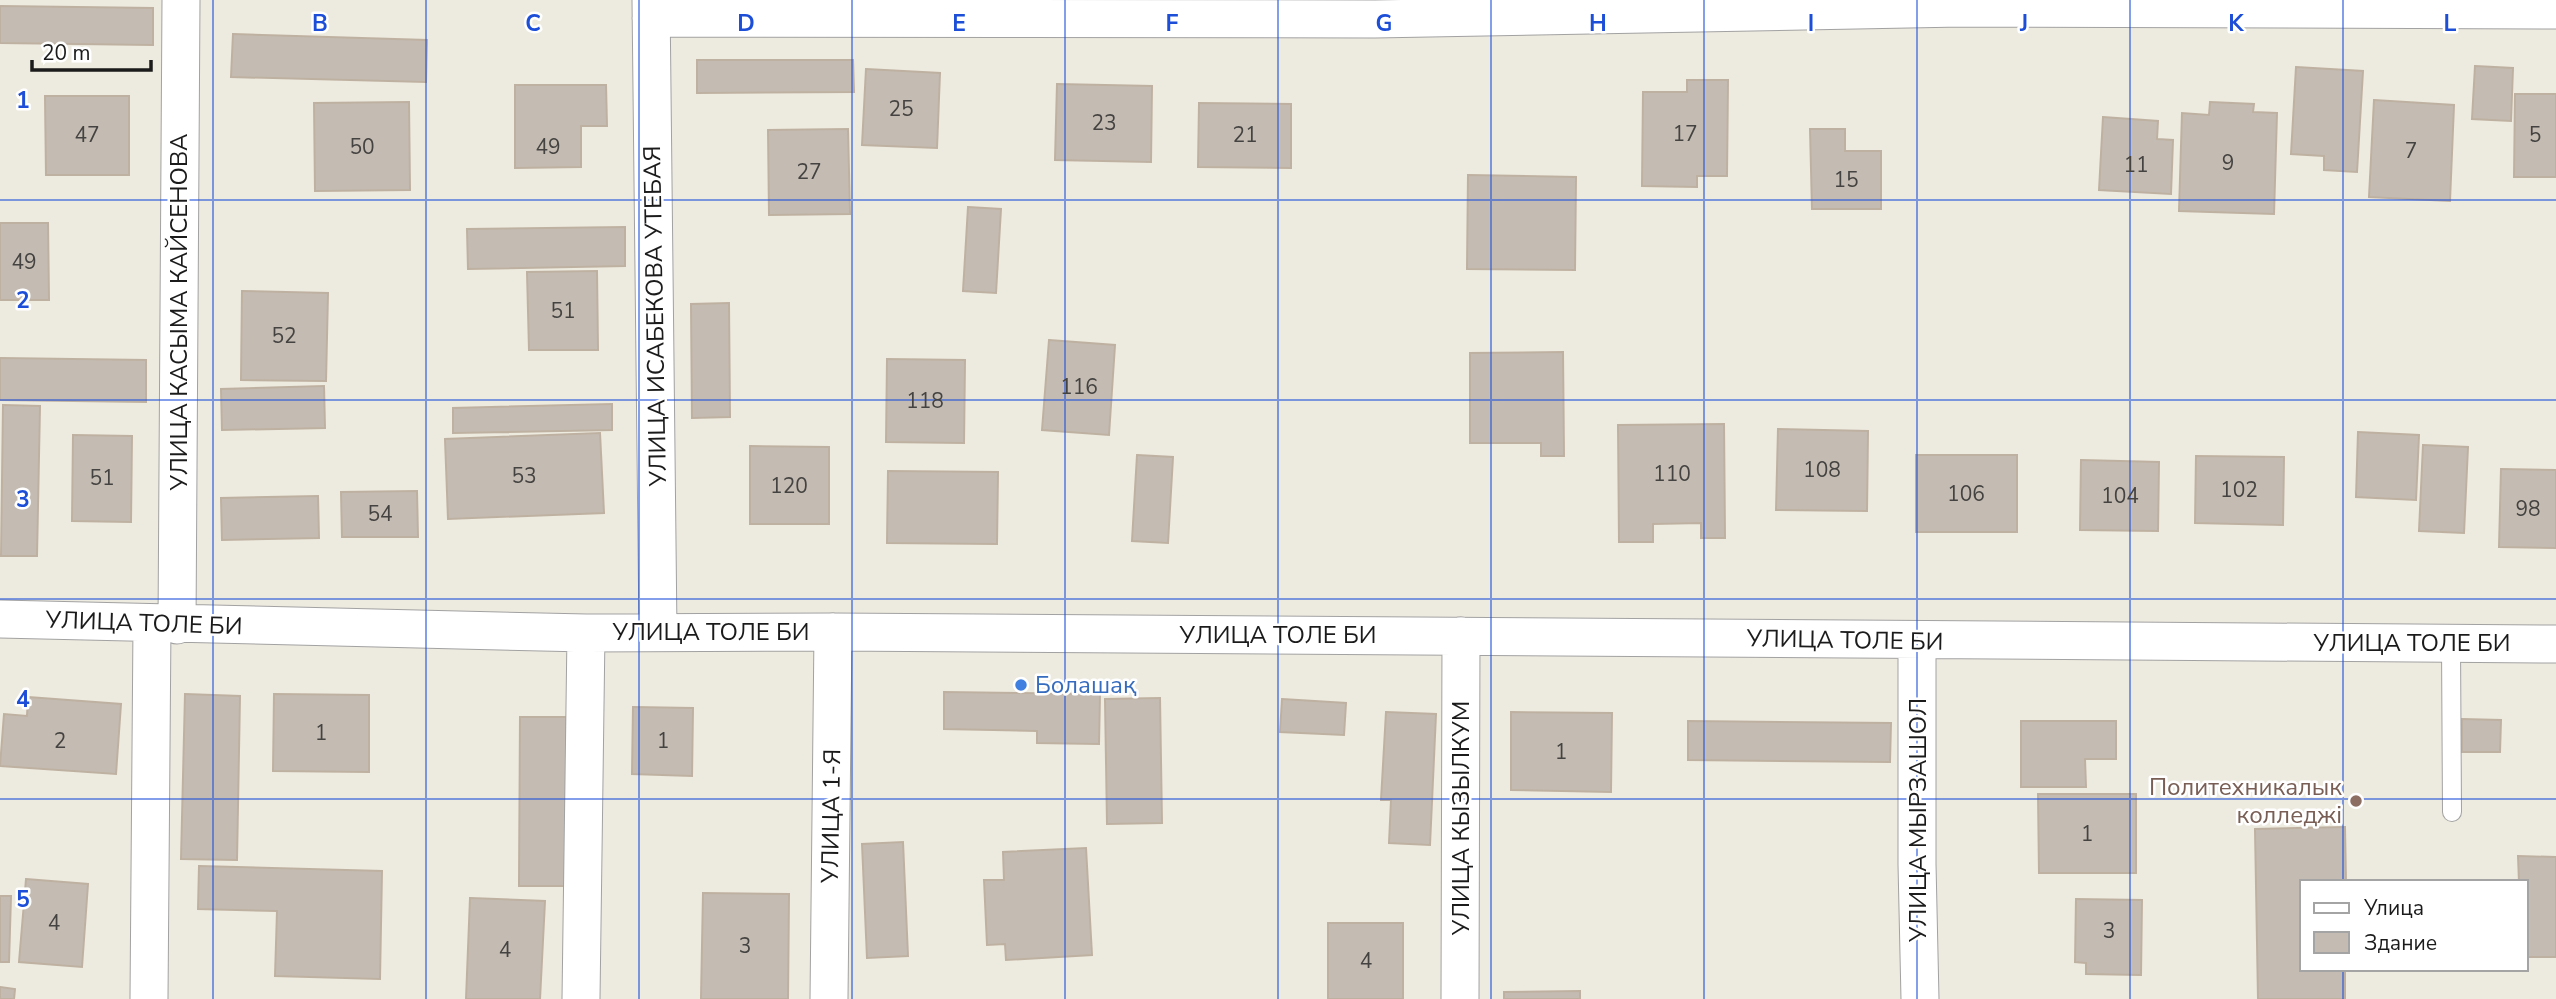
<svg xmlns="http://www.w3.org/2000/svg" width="2556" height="999" viewBox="0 0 2556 999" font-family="'Nunito Sans',sans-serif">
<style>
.building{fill:#c4bcb3;stroke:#bfb1a1;stroke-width:2}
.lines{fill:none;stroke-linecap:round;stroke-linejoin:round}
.service-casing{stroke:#a2a2a2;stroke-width:20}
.minor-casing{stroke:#a2a2a2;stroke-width:39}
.service{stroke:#fff;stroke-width:18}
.minor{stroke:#fff;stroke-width:37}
.grid{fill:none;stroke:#1d4ed8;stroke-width:2;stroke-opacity:0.55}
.shop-dot{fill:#3f7fe0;stroke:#fff;stroke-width:2.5}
.education-dot{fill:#8d6e63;stroke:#fff;stroke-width:2.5}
.labels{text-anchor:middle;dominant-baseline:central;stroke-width:5;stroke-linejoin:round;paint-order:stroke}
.number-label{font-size:21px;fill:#454341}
.street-label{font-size:24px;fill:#1b1b1b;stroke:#fff}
.shop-label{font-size:24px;fill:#366cbe;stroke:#fff;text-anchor:start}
.education-label{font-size:24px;fill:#785e54;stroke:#fff;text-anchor:end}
.grid-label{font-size:23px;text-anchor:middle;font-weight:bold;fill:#1d4ed8;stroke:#fff;stroke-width:5;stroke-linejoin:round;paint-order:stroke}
</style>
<rect width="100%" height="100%" fill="#edeadf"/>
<!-- building -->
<path class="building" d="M0,6L153,8V45L0,43Z
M233,34L427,40L426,82L231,77Z
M697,60H853L854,92L697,93Z
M2475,66L2513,68L2511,121L2472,119Z
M2296,67L2363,71L2357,172L2324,170V156L2291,154Z
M866,69L940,73L937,148L862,145Z
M1687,80H1728L1727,176H1697V187L1642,186L1643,92H1687Z
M1057,84L1152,86L1151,162L1055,160Z
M515,85H606L607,126H581V167L515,168Z
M2515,94H2556V177H2514Z
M45,96H129V175H46Z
M2374,100L2454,105L2450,201L2369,197Z
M409,102L410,190L315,191L314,103Z
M2210,102L2254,104L2253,112L2277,113L2274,214L2179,211L2182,113L2209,115Z
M1199,103L1291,104V168L1198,167Z
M2103,117L2158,121L2157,139L2173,140L2171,194L2099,190Z
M848,129L850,214L769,215L768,130Z
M1810,129H1845V151H1881V209H1812Z
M1468,175L1576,177L1575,270L1467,269Z
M968,207L1001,209L996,293L963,291Z
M0,223H48L49,300H0Z
M625,227V266L468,269L467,229Z
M597,271L598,350H529L527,272Z
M242,291L328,293L326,381L241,380Z
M729,303L730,417L692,418L691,304Z
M1049,340L1115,345L1109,435L1042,430Z
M1563,352L1564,456H1541V443H1470V353Z
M0,358L146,360V402L0,400Z
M887,359L965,360L964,443L886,442Z
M324,386L325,428L222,430L221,389Z
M612,404V430L453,433V408Z
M3,405L40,406L37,556H1Z
M1724,424L1725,538H1701V523L1653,524V542H1619L1618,425Z
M1778,429L1868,431L1867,511L1776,510Z
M2358,432L2419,435L2416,500L2356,497Z
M600,433L604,513L448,519L445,439Z
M73,435L132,436L131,522L72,521Z
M2423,445L2468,447L2464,533L2419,531Z
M750,446L829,447V524H750Z
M1137,455L1173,457L1168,543L1132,541Z
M1916,455H2017V532H1916Z
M2196,456L2284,457L2283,525L2195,523Z
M2081,460L2159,462L2158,531L2080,530Z
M2501,469L2556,470V548L2499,547Z
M888,471L998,472L997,544L887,543Z
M417,491L418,537H342L341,492Z
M318,496L319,538L222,540L221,498Z
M944,692L1100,694L1099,744L1037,743V731L944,729Z
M185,694L240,696L237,860L181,859Z
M274,694L369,695V772L273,771Z
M28,697L121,704L116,774L0,766L4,714L27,716Z
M1160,698L1162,823L1107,824L1105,699Z
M1282,699L1346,703L1344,735L1280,732Z
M633,707L693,708L692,776L632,774Z
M1386,712L1436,714L1430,845L1389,843L1391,800H1381Z
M1511,712L1612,713L1611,792L1511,790Z
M520,717H566V886H519Z
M2462,719L2501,720L2500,752H2462Z
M1688,721L1891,723L1890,762L1688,760Z
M2021,721H2116V759H2085L2086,787H2021Z
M2038,794H2136V873H2039Z
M2345,827L2346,882H2302V969H2345V999H2258L2255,829Z
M903,842L908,956L867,958L862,844Z
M1086,848L1092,955L1006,960L1005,944L987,945L984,880H1004L1003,852Z
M2518,856L2556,857V957H2526V882H2519Z
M199,866L382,871L380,979L275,976L277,911L198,909Z
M26,879L88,884L82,967L19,962Z
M703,893L789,894L788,999H701Z
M0,896H11L9,962H0Z
M470,898L545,901L540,999H466Z
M2076,899L2142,900L2141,975L2086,974V963L2075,962Z
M1328,923H1403V999H1328Z
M0,987L15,989L14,999H0Z
M1580,991V999H1504V992Z"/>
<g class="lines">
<defs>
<path id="service" d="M2451,644L2452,812"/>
<path id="minor" d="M651,0L658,632
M651,18L1375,19L1961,8L2556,10
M0,619L586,633L833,632L2556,644
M177,625L181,0
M1917,641V864L1920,999
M149,999L152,624
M581,999L586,633
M829,999L833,632
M1460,999L1461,636"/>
</defs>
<!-- service casing -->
<use href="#service" class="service-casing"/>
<!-- minor casing -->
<use href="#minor" class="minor-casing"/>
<!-- service -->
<use href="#service" class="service"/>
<!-- minor -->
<use href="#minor" class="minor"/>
</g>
<!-- grid -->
<path class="grid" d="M213,0V999M426,0V999M639,0V999M852,0V999M1065,0V999M1278,0V999M1491,0V999M1704,0V999M1917,0V999M2130,0V999M2343,0V882M0,200H2556M0,400H2556M0,599H2556M0,799H2556M2343,969V999"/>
<!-- markers -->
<circle class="shop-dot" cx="1021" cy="685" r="7"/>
<circle class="education-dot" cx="2356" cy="801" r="7"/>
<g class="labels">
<!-- number labels -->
<g class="number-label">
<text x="901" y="109">25</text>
<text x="1104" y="123">23</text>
<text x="1685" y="134">17</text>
<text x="87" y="135">47</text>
<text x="1245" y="135">21</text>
<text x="2535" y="135">5</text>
<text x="362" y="147">50</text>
<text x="548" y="147">49</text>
<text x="2411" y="151">7</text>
<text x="2228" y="163">9</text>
<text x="2136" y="165">11</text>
<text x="809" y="172">27</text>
<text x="1846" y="180">15</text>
<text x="24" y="262">49</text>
<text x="563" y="311">51</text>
<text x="284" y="336">52</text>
<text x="1079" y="387">116</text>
<text x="925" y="401">118</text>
<text x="1822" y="470">108</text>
<text x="1672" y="474">110</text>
<text x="524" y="476">53</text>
<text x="102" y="478">51</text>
<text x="789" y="486">120</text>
<text x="2239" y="490">102</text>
<text x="1966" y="494">106</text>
<text x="2120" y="496">104</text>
<text x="2528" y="509">98</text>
<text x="380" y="514">54</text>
<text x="321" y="733">1</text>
<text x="60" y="741">2</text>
<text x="663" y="741">1</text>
<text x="1561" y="752">1</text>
<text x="2087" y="834">1</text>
<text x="54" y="923">4</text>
<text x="2109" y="931">3</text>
<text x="745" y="946">3</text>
<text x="505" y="950">4</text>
<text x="1366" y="961">4</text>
</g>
<!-- street labels -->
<g class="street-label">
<text transform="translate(179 312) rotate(-90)">УЛИЦА КАСЫМА КАЙСЕНОВА</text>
<text transform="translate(655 316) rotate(-91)">УЛИЦА ИСАБЕКОВА УТЕБАЯ</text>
<text transform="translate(144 623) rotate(2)">УЛИЦА ТОЛЕ БИ</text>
<text x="711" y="632">УЛИЦА ТОЛЕ БИ</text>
<text x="1278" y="635">УЛИЦА ТОЛЕ БИ</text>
<text transform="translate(1845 640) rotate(1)">УЛИЦА ТОЛЕ БИ</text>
<text x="2412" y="643">УЛИЦА ТОЛЕ БИ</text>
<text transform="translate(831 816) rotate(-89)">УЛИЦА 1-Я</text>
<text transform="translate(1461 818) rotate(-90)">УЛИЦА КЫЗЫЛКУМ</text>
<text transform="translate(1918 820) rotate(-90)">УЛИЦА МЫРЗАШОЛ</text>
</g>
<!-- shop labels -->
<g class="shop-label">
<text x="1035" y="685">Болашақ</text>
</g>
<!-- education labels -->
<g class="education-label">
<text x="2342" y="787">Политехникалык<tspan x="2342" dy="28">колледжі</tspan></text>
</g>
</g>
<g class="grid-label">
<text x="320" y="31">B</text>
<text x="533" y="31">C</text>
<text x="746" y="31">D</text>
<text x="959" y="31">E</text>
<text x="1172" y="31">F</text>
<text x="1384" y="31">G</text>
<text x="1598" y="31">H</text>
<text x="1811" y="31">I</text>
<text x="2024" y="31">J</text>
<text x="2236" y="31">K</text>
<text x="2450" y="31">L</text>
<text x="23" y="108">1</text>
<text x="23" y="308">2</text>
<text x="23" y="507">3</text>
<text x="23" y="707">4</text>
<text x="23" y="907">5</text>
</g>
<!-- legend -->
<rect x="2300" y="880" width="228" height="91" fill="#ffffff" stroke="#a4a4a4" stroke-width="2"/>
<rect x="2314" y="903" width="35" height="10" fill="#ffffff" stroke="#a4a4a4" stroke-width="2"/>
<text x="2364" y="915" font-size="21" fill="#1b1b1b">Улица</text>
<rect x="2314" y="932" width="35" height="21" fill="#c4bcb3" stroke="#a4a4a4" stroke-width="2"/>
<text x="2364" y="950" font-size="21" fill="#1b1b1b">Здание</text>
<!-- scale -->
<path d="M32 60v10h119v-10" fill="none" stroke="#1b1b1b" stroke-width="3.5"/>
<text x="42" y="60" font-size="21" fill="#1b1b1b" stroke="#ffffff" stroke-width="5" paint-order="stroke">20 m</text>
</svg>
